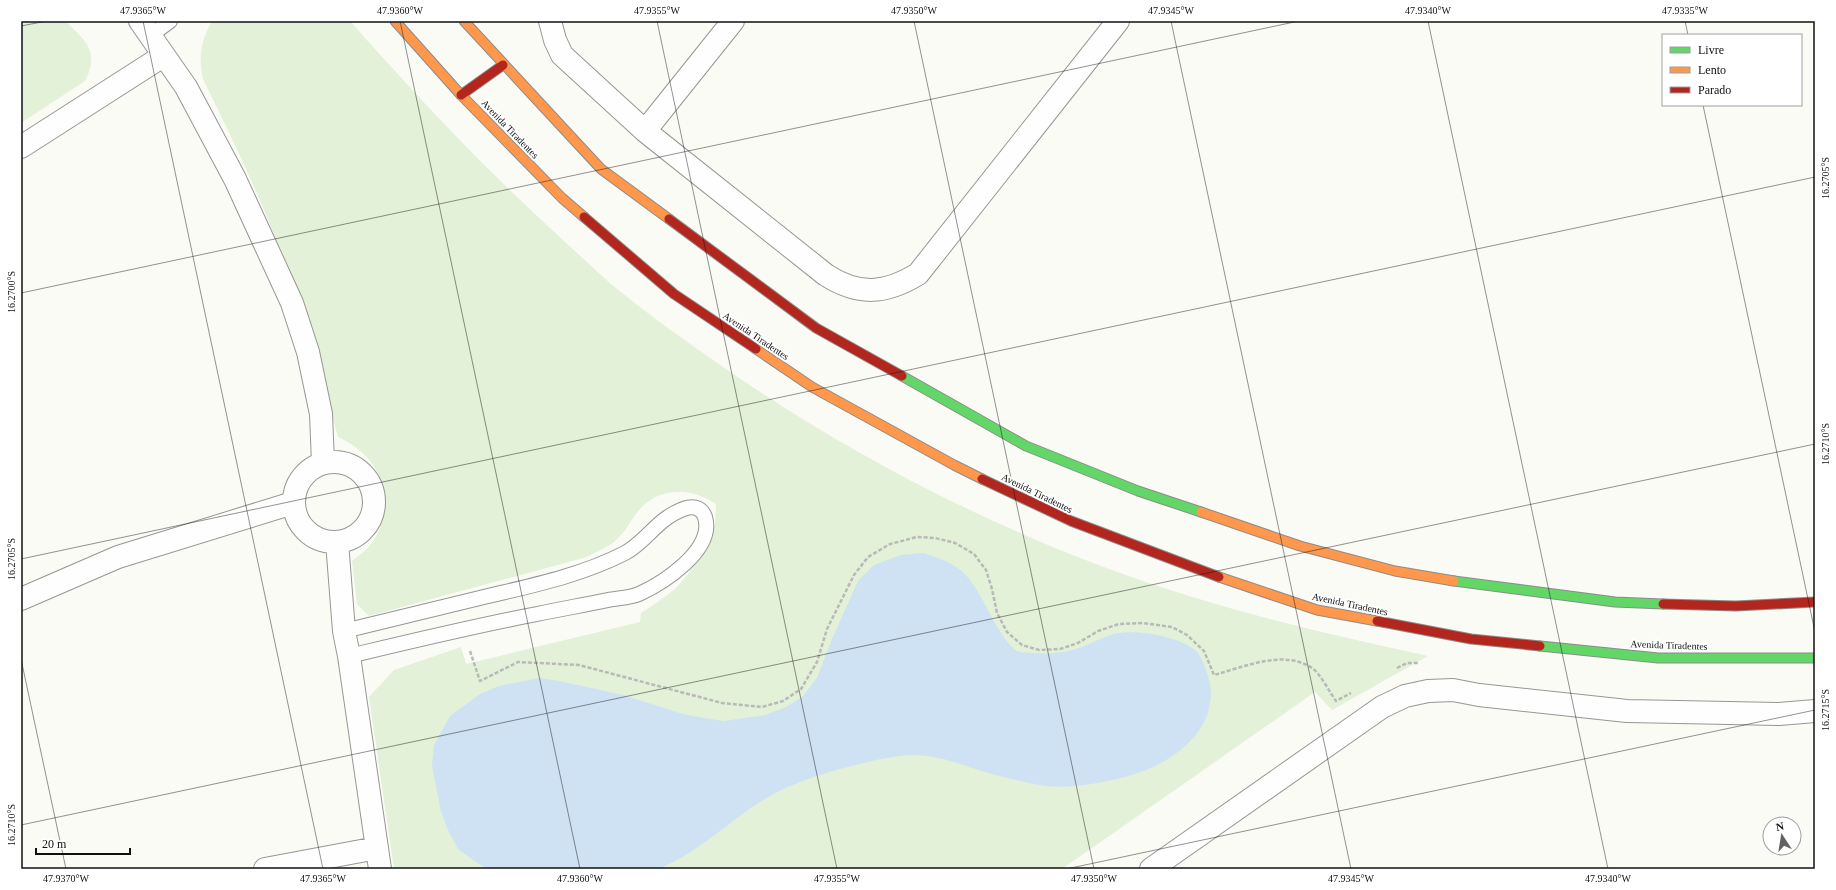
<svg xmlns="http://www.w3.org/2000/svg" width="1836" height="890" viewBox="0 0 1836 890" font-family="'Times New Roman',serif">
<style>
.green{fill:#e2f1d7}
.water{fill:#cee2f4}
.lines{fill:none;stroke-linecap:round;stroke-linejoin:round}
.lane-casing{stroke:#969694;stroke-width:16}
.street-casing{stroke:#969694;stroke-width:24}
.fast-casing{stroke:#8c8c8a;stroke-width:11}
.slow-casing{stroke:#8c8c8a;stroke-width:11}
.jam-casing{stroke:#8c8c8a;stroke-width:11}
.path{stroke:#b9b9b8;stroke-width:2.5;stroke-dasharray:4 2;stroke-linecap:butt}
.lane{stroke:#fefefe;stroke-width:14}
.street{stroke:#fefefe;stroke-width:22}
.fast{stroke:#63d668;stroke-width:9}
.slow{stroke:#ff974d;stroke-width:9}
.jam{stroke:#b3261e;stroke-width:9}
.ticks{fill:none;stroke:#101010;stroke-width:1;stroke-opacity:0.45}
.labels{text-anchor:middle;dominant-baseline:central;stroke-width:4;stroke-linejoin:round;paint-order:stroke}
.street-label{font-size:10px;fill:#101010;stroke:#fff}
.neatline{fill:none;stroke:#101010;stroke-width:1.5}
.ticks-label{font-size:10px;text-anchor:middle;fill:#101010}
</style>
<rect width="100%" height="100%" fill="#fbfbf6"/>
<!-- green -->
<path class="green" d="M21,21H65C86,41 100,51 85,81L21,123Z
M212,21H350C418,98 489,173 565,242C581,256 596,271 612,285C649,315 687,342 726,369C861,462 1011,538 1167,589C1253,617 1340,637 1428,656L1332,710L1315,692L1062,869H394L369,697L394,670L461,647L466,664L640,622L641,613L658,602L675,589L689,573L715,525L716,504C693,489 665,486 643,506C633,515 628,529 618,538C611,546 596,552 587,557L369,616L357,604L352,561C361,554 370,547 376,537C398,497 378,454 338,437C320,370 301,304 276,240C255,185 229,132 203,79C198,57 201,41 212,21Z"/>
<!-- water -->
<path class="water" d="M923,553C935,557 949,561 959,569C977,583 986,609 998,628C1002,635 1009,646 1017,651C1021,653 1028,652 1032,653C1048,654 1067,653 1082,647C1094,642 1106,635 1119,633C1141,630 1180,637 1196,651C1204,658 1211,683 1211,693C1211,698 1210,703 1209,708C1206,727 1188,745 1174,755C1156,768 1134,775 1113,780C1088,785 1064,789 1039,785C1021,781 1002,777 985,772C963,765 940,756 916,755C903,755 890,757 876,760C838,769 797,779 763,800C726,823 700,852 658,869H487L476,862L458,849L448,830L441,811L432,766L434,745L450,716L480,694L499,686L539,678L559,681L623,695L683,714L704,718L724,721L765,715L786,707L803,696L817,678L832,639L858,581L874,565L901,555Z"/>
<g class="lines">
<defs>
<path id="lane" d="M150,36L170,21
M344,631C392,619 440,608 488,596C535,585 582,575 625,553C642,544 653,527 668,517C679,510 698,499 705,517C715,550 663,583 639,594C630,598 618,598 608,600C584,605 561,609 537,614C474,626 412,641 349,656"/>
<path id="street" d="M140,21L186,87L235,179L292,303L308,352L321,414L323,463
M550,21L555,40L562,55L645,131L826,275C859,296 885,294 918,274L1118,21
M645,131L733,21
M21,147L163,56
M294 502a40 40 0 1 1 80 0a40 40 0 1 1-80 0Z
M337,542L344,631L349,656L380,869
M21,599L118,557L293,503
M265,869L377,848
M1151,869L1382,707L1405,696L1428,691L1453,690L1479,695L1627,711L1779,714L1815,711"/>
<path id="fast" d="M902,376L1026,446L1138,491L1201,512
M1454,581L1615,602L1663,604
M1540,646L1658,658H1815"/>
<path id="slow" d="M395,21L461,95L562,198L584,217
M464,21L601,169L669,219
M756,349L812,387L954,465L982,479
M1201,512L1300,546L1395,571L1454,581
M1219,577L1317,610L1377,621"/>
<path id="jam" d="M461,95L503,65
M584,217L674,294L756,349
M669,219L816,328L902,376
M982,479L1071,521L1219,577
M1663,604L1736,606L1815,602
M1377,621L1471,639L1540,646"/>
</defs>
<!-- lane casing -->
<use href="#lane" class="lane-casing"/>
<!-- street casing -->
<use href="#street" class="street-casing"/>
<!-- fast casing -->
<use href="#fast" class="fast-casing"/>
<!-- slow casing -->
<use href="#slow" class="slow-casing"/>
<!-- jam casing -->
<use href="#jam" class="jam-casing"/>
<!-- path -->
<path class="path" d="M470,651L480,681L518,662L579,665L722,703L762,707L783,701L801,689L817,662L827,629L854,575L868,557L890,544L917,537L935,538L955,543L974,554L986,570L992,589L997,613L1007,632L1022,645L1039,650L1060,649L1078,643L1098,631L1119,624L1143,623L1172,627L1187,635L1204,651L1214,675C1244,667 1283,649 1312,668C1320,673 1330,693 1336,701L1351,693
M1397,668L1407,663H1419"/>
<!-- lane -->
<use href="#lane" class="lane"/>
<!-- street -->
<use href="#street" class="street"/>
<!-- fast -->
<use href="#fast" class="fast"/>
<!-- slow -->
<use href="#slow" class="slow"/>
<!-- jam -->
<use href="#jam" class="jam"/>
</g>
<!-- ticks -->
<path class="ticks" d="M143,21L323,869M400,21L580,869M657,21L837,869M914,21L1094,869M1171,21L1351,869M1428,21L1608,869M1685,21L1688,35M21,26L47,21M1703,105L1815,632M21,293L1299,21M21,559L1815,177M21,659L66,869M21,825L1815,444M1066,869L1815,710"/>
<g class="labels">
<!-- street labels -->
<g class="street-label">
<text transform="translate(510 129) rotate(46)">Avenida Tiradentes</text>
<text transform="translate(756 336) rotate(34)">Avenida Tiradentes</text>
<text transform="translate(1037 493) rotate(26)">Avenida Tiradentes</text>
<text transform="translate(1350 604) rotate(12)">Avenida Tiradentes</text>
<text transform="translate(1669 645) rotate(2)">Avenida Tiradentes</text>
</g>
</g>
<!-- border -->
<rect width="1836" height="890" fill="none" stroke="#ffffff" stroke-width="44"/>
<!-- legend -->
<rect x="1662" y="34" width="140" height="72" fill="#ffffff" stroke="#9f9f9f"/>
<rect x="1670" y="47" width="20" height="6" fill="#63d668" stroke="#9f9f9f"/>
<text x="1698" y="54" font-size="12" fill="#101010">Livre</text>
<rect x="1670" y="67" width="20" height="6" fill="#ff974d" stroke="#9f9f9f"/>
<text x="1698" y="74" font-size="12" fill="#101010">Lento</text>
<rect x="1670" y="87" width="20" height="6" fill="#b3261e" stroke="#9f9f9f"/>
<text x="1698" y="94" font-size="12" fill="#101010">Parado</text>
<!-- north arrow -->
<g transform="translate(1782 836) rotate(348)"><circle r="19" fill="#ffffff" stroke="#9f9f9f"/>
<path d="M0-3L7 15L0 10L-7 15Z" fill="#626260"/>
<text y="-6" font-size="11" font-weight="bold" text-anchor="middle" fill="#101010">N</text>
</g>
<!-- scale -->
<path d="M36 848v6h94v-6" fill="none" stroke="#101010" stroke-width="2"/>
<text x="42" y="848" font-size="12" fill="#101010" stroke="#ffffff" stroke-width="3" paint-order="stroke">20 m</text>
<rect x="22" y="22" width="1792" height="846" class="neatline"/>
<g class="ticks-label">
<text x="143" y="14">47.9365°W</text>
<text x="400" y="14">47.9360°W</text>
<text x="657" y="14">47.9355°W</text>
<text x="914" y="14">47.9350°W</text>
<text x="1171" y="14">47.9345°W</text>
<text x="1428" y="14">47.9340°W</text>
<text x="1685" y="14">47.9335°W</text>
<text transform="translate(1825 178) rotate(-90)" y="4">16.2705°S</text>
<text transform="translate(11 292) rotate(-90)" y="4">16.2700°S</text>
<text transform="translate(1825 444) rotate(-90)" y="4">16.2710°S</text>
<text transform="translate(11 559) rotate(-90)" y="4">16.2705°S</text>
<text transform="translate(1825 710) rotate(-90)" y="4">16.2715°S</text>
<text transform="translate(11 825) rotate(-90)" y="4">16.2710°S</text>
<text x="66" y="882">47.9370°W</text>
<text x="323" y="882">47.9365°W</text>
<text x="580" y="882">47.9360°W</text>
<text x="837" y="882">47.9355°W</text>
<text x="1094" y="882">47.9350°W</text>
<text x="1351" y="882">47.9345°W</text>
<text x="1608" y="882">47.9340°W</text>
</g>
</svg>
